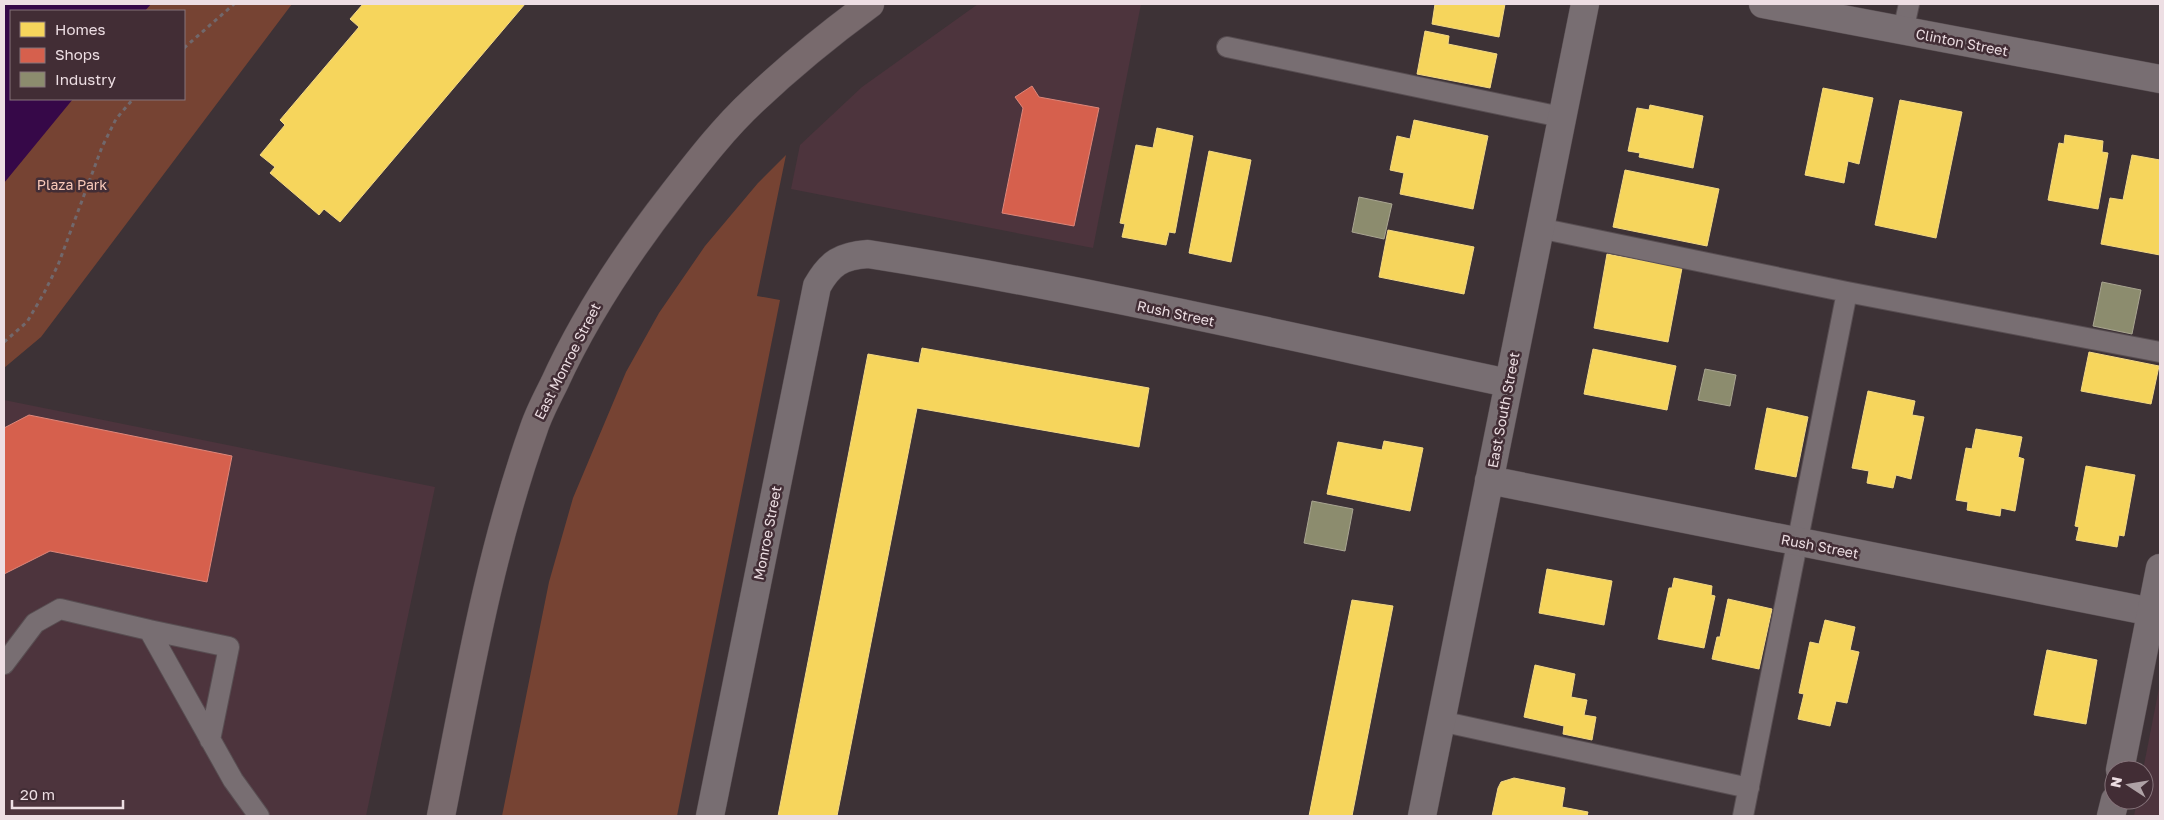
<svg xmlns="http://www.w3.org/2000/svg" width="2164" height="820" viewBox="0 0 2164 820" font-family="'Golos Text',sans-serif">
<style>
.built{fill:#4d343d}
.green{fill:#764333}
.water{fill:#360848}
.homes{fill:#f6d55c;stroke:#f3d884}
.shops{fill:#d6604d;stroke:#dd867a}
.industry{fill:#8c8c6e;stroke:#a9a591}
.lines{fill:none;stroke-linecap:round;stroke-linejoin:round}
.service-casing{stroke:#584e52;stroke-width:22}
.minor-casing{stroke:#584e52;stroke-width:29}
.tertiary-casing{stroke:#584e52;stroke-width:29}
.primary-casing{stroke:#584e52;stroke-width:29}
.path{stroke:#71686c;stroke-width:3;stroke-dasharray:4 4;stroke-linecap:butt}
.service{stroke:#786e72;stroke-width:20}
.minor{stroke:#786e72;stroke-width:28}
.tertiary{stroke:#786e72;stroke-width:28}
.primary{stroke:#786a6d;stroke-width:28}
.labels{text-anchor:middle;dominant-baseline:central;stroke-width:5;stroke-linejoin:round;paint-order:stroke}
.street-label{font-size:14px;fill:#eddee3;stroke:#422d35}
.park-label{font-size:14px;fill:#f9c9b9;stroke:#422d35}
</style>
<rect width="100%" height="100%" fill="#3d3236"/>
<!-- built -->
<path class="built" d="M978,4H1141L1093,248L791,189L800,145L862,87Z
M4,400L435,487L366,816H4Z
M2160,683V816H2134L2137,800H2144L2143,770Z"/>
<!-- green -->
<path class="green" d="M133,4H292L41,337L4,368V161L55,99H184V11H127Z
M786,155L757,296L780,300L677,816H502L549,582L573,498L626,372L659,313L705,246L758,183Z"/>
<!-- water -->
<path class="water" d="M4,4H151L145,11H11V99H73L4,183Z"/>
<!-- homes -->
<path class="homes" d="M363,4H525L340,222L324,209L319,215L270,173L275,167L260,155L285,125L280,120L359,27L350,19Z
M1435,4H1505L1499,37L1432,24Z
M1425,31L1449,36L1448,44L1497,54L1490,88L1417,74Z
M1823,88L1873,98L1859,164L1848,161L1844,183L1805,175Z
M1900,100L1962,112L1936,238L1875,225Z
M1650,105L1703,116L1693,168L1639,157L1640,153L1628,151L1637,108L1649,110Z
M1414,120L1488,136L1473,209L1400,194L1404,173L1390,170L1397,136L1410,139Z
M1157,128L1193,136L1175,233L1169,232L1166,245L1122,237L1125,224L1120,223L1136,145L1153,148Z
M2065,135L2103,141L2102,152L2108,153L2098,209L2048,200L2059,143L2064,144Z
M1209,151L1251,160L1231,262L1189,253Z
M2132,155L2160,160V255L2101,244L2110,198L2123,200Z
M1625,170L1719,189L1707,246L1613,227Z
M1388,230L1474,247L1464,294L1379,277Z
M1607,254L1682,268L1668,342L1594,328Z
M922,348L1149,388L1139,447L917,408L837,816H778L868,354L919,363Z
M1593,349L1676,366L1667,410L1584,394Z
M2089,352L2159,366L2151,404L2081,391Z
M1868,391L1915,401L1912,415L1924,417L1911,479L1896,475L1893,488L1867,483L1869,471L1852,468Z
M1767,408L1808,417L1796,477L1755,469Z
M1976,429L2022,437L2018,457L2024,459L2015,511L2001,508L2000,516L1967,510L1968,502L1956,500L1966,448L1972,449Z
M1384,441L1423,448L1410,511L1327,494L1338,442L1382,450Z
M2086,466L2135,475L2124,536L2119,535L2117,547L2076,540L2079,527L2075,526Z
M1547,569L1612,581L1604,625L1539,613Z
M1674,578L1712,586L1711,595L1715,596L1704,648L1658,639L1669,588H1672Z
M1728,599L1772,609L1759,669L1712,659L1717,637H1720Z
M1352,600L1393,606L1352,816H1309Z
M1825,620L1855,627L1850,650L1859,652L1847,703L1836,701L1830,726L1798,719L1804,694L1799,693L1810,642L1819,644Z
M2047,650L2097,660L2086,724L2034,715Z
M1535,665L1575,674L1571,697L1587,700L1584,715L1596,717L1592,740L1563,734L1564,726L1524,717Z
M1514,778L1565,788L1562,807L1588,812L1587,816H1492L1498,788L1501,782Z"/>
<!-- shops -->
<path class="shops" d="M1032,86L1039,97L1099,108L1074,226L1002,213L1023,108L1015,97Z
M29,415L232,456L207,582L50,551L4,574V428Z"/>
<!-- industry -->
<path class="industry" d="M1359,197L1392,204L1384,239L1352,232Z
M2102,282L2141,290L2132,334L2093,326Z
M1705,369L1736,375L1730,406L1698,400Z
M1312,501L1353,509L1345,551L1304,543Z"/>
<g class="lines">
<defs>
<path id="service" d="M1903,31L1909,4
M1227,47L1561,117
M1539,228L1847,292L2160,352
M149,630L229,647L210,740
M4,664L35,623L60,609L149,630L233,780L259,816
M1440,721L1749,788
M1743,816L1847,292"/>
<path id="minor" d="M1763,4L2160,79
M1489,480L2152,612
M710,816L817,286C830,263 841,256 868,254C1083,288 1295,338 1508,383
M1422,816L1585,4"/>
<path id="tertiary" d="M2120,770L2160,568
M2111,816L2115,800"/>
<path id="primary" d="M441,816C467,685 489,554 534,428C539,413 547,398 554,384C585,316 626,254 672,195C697,163 723,129 753,101C790,66 829,34 870,4"/>
</defs>
<!-- service casing -->
<use href="#service" class="service-casing"/>
<!-- minor casing -->
<use href="#minor" class="minor-casing"/>
<!-- tertiary casing -->
<use href="#tertiary" class="tertiary-casing"/>
<!-- primary casing -->
<use href="#primary" class="primary-casing"/>
<!-- path -->
<path class="path" d="M184,48L234,4
M4,342L27,322L44,293L58,265L102,147L116,119L133,99"/>
<!-- service -->
<use href="#service" class="service"/>
<!-- minor -->
<use href="#minor" class="minor"/>
<!-- tertiary -->
<use href="#tertiary" class="tertiary"/>
<!-- primary -->
<use href="#primary" class="primary"/>
</g>
<g class="labels">
<!-- street labels -->
<g class="street-label">
<text transform="translate(1962 42) rotate(11)">Clinton Street</text>
<text transform="translate(1176 313) rotate(12)">Rush Street</text>
<text transform="translate(567 361) rotate(-63)">East Monroe Street</text>
<text transform="translate(1503 410) rotate(-79)">East South Street</text>
<text transform="translate(767 533) rotate(-79)">Monroe Street</text>
<text transform="translate(1820 546) rotate(11)">Rush Street</text>
</g>
<!-- park labels -->
<g class="park-label">
<text x="72" y="184">Plaza Park</text>
</g>
</g>
<!-- border -->
<rect width="2164" height="820" fill="none" stroke="#eddee3" stroke-width="10"/>
<!-- legend -->
<rect x="10" y="10" width="175" height="90" fill="#422d35" stroke="#86747b"/>
<rect x="20" y="22" width="25" height="15" fill="#f6d55c" stroke="#86747b"/>
<text x="55" y="35" font-size="15" fill="#eddee3">Homes</text>
<rect x="20" y="48" width="25" height="15" fill="#d6604d" stroke="#86747b"/>
<text x="55" y="60" font-size="15" fill="#eddee3">Shops</text>
<rect x="20" y="72" width="25" height="15" fill="#8c8c6e" stroke="#86747b"/>
<text x="55" y="85" font-size="15" fill="#eddee3">Industry</text>
<!-- north arrow -->
<g transform="translate(2129 785) rotate(282)"><circle r="24" fill="#422d35" stroke="#86747b"/>
<path d="M0-4L9 19L0 12L-9 19Z" fill="#afa2a6"/>
<text y="-8" font-size="14" font-weight="bold" text-anchor="middle" fill="#eddee3">N</text>
</g>
<!-- scale -->
<path d="M12 800v8h111v-8" fill="none" stroke="#eddee3" stroke-width="2.5"/>
<text x="20" y="800" font-size="15" fill="#eddee3" stroke="#422d35" stroke-width="4" paint-order="stroke">20 m</text>
</svg>
